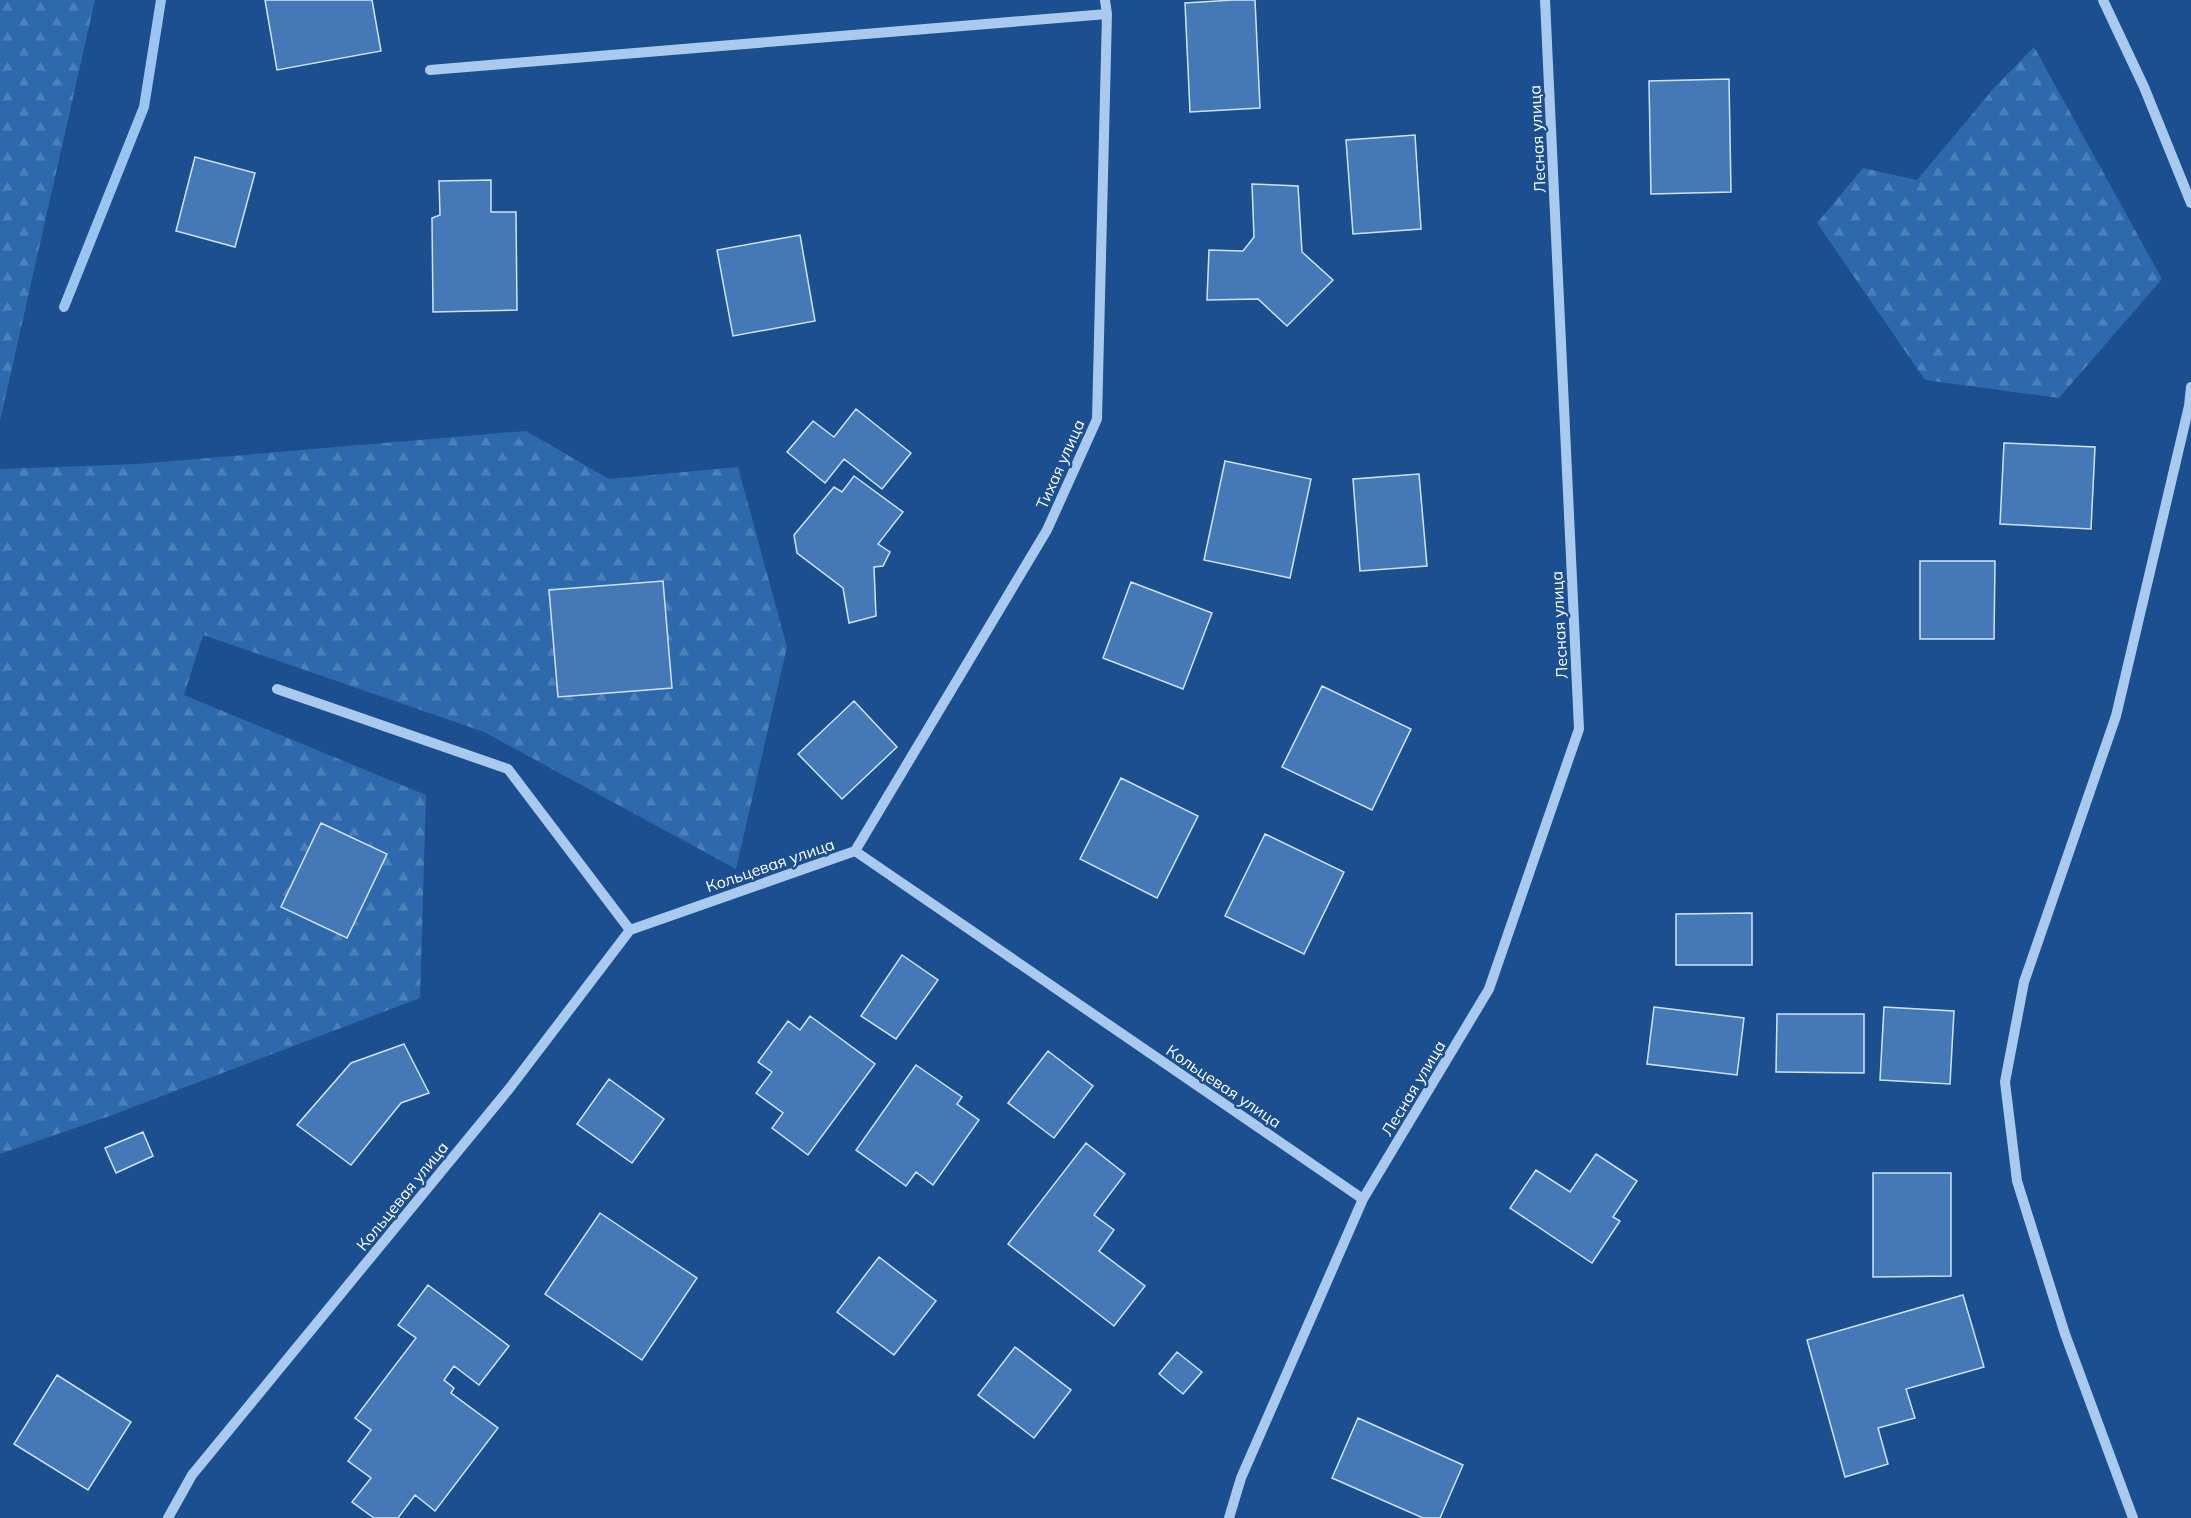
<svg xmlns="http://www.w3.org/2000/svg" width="2191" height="1518" viewBox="0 0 2191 1518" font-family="Mulish,sans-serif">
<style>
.forest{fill:url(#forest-firs)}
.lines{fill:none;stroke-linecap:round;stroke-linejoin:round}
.stream{stroke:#9cc4f0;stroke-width:10}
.building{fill:#4478b7;stroke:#cfe3fa;stroke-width:1.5}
.minor{stroke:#a9c9ee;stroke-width:10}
.labels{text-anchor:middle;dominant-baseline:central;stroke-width:5;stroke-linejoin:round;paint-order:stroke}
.street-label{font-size:16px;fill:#fff;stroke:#1b4f8f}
</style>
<defs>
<pattern id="forest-firs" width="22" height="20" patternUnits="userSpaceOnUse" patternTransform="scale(1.5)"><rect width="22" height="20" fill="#2e69ad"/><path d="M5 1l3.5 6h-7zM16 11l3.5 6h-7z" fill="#4d80b9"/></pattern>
</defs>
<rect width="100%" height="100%" fill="#1b4f8f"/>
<!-- forest -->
<path class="forest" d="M0,0H95L0,421Z
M2034,47L2162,279L2059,398L1925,380L1817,223L1863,168L1917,180L1994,88Z
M526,431L609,479L738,467L787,647L736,869L484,732L203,635L184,695L426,795L420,998L107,1117L0,1154V469L137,464Z"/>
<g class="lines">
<!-- stream -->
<path class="stream" d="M64,307L144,107L161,0"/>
</g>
<!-- building -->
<path class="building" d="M265,0H372L381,51L277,70Z
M1233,0H1255L1260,108L1190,112L1185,3Z
M1729,79L1731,192L1651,194L1649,81Z
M1415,135L1421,229L1353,234L1346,140Z
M195,157L255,173L235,247L176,231Z
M491,180V212H516L517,310L433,312L432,218L440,215L439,181Z
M1252,184L1298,186L1302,252L1333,280L1287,326L1258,299L1207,300L1209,250L1243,251L1254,237Z
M800,235L815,321L733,336L717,250Z
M856,409L911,453L882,489L844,459L825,483L787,452L813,421L834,437Z
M2004,443L2095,447L2091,529L2000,524Z
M1225,461L1311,479L1290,578L1204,560Z
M1419,474L1427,566L1360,571L1353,479Z
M854,476L903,512L878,544L890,552L883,566L874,567L876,616L849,623L843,588L797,553L794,535L834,487L842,492Z
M1920,561H1995L1994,639H1920Z
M663,581L672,688L558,697L549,590Z
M1131,582L1212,613L1183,689L1103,658Z
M1322,686L1411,729L1372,810L1282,767Z
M854,701L897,747L842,799L798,754Z
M1121,778L1198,816L1157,898L1080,859Z
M321,823L387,854L347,938L281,907Z
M1265,834L1344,872L1304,954L1225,916Z
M1752,913V965H1676V914Z
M902,955L938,980L896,1039L861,1016Z
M1654,1007L1744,1018L1737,1075L1647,1064Z
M1884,1007L1954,1011L1950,1084L1880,1080Z
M1777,1014H1864V1073L1776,1072Z
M810,1016L875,1064L808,1155L772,1128L783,1113L756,1093L772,1072L758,1062L788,1021L800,1030Z
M404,1044L429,1093L401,1103L351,1165L297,1125L351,1063Z
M1048,1051L1093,1086L1054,1138L1008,1103Z
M916,1065L962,1097L957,1104L979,1120L933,1185L916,1172L906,1186L856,1150Z
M609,1079L664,1119L632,1163L577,1124Z
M143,1132L153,1156L116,1173L105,1148Z
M1086,1143L1125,1174L1094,1215L1114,1230L1099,1251L1145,1286L1114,1326L1008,1244Z
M1596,1154L1637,1181L1613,1217L1620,1221L1592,1263L1510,1208L1536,1170L1570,1192Z
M1873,1173H1951V1276L1873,1277Z
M600,1213L697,1278L642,1360L545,1294Z
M879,1257L936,1301L894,1355L837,1312Z
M428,1285L509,1346L479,1385L454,1366L444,1380L454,1388L451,1393L498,1428L435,1511L415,1495L398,1518H374L352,1502L371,1478L348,1461L371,1430L355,1418L416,1338L398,1325Z
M1963,1295L1984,1367L1906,1389L1915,1418L1878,1428L1888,1464L1845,1477L1807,1340Z
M1015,1347L1071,1390L1034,1438L978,1395Z
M1177,1352L1202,1372L1183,1394L1159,1374Z
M57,1375L131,1422L88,1490L14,1444Z
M1358,1418L1463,1465L1440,1518H1423L1332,1478Z"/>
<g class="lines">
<!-- minor -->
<path class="minor" d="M2103,0L2144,87L2191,203
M430,70L1107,14
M277,689L508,769L630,930
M855,851L1047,530L1097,419L1107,14L1105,0
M1363,1199L1489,989L1579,729L1545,0
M168,1518L192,1475L509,1089L630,930L855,851L1363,1199L1241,1478L1229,1518
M2133,1518L2065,1334L2017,1181L2005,1082L2024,982L2116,716L2189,406L2191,387"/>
</g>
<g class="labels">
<!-- street labels -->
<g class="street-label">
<text transform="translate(1537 139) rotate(-93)">Лесная улица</text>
<text transform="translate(1060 464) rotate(-66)">Тихая улица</text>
<text transform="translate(1559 625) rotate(-93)">Лесная улица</text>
<text transform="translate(770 865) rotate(-19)">Кольцевая улица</text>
<text transform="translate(1224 1086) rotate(34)">Кольцевая улица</text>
<text transform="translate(1413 1088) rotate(-59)">Лесная улица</text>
<text transform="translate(402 1196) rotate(-51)">Кольцевая улица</text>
</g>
</g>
</svg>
